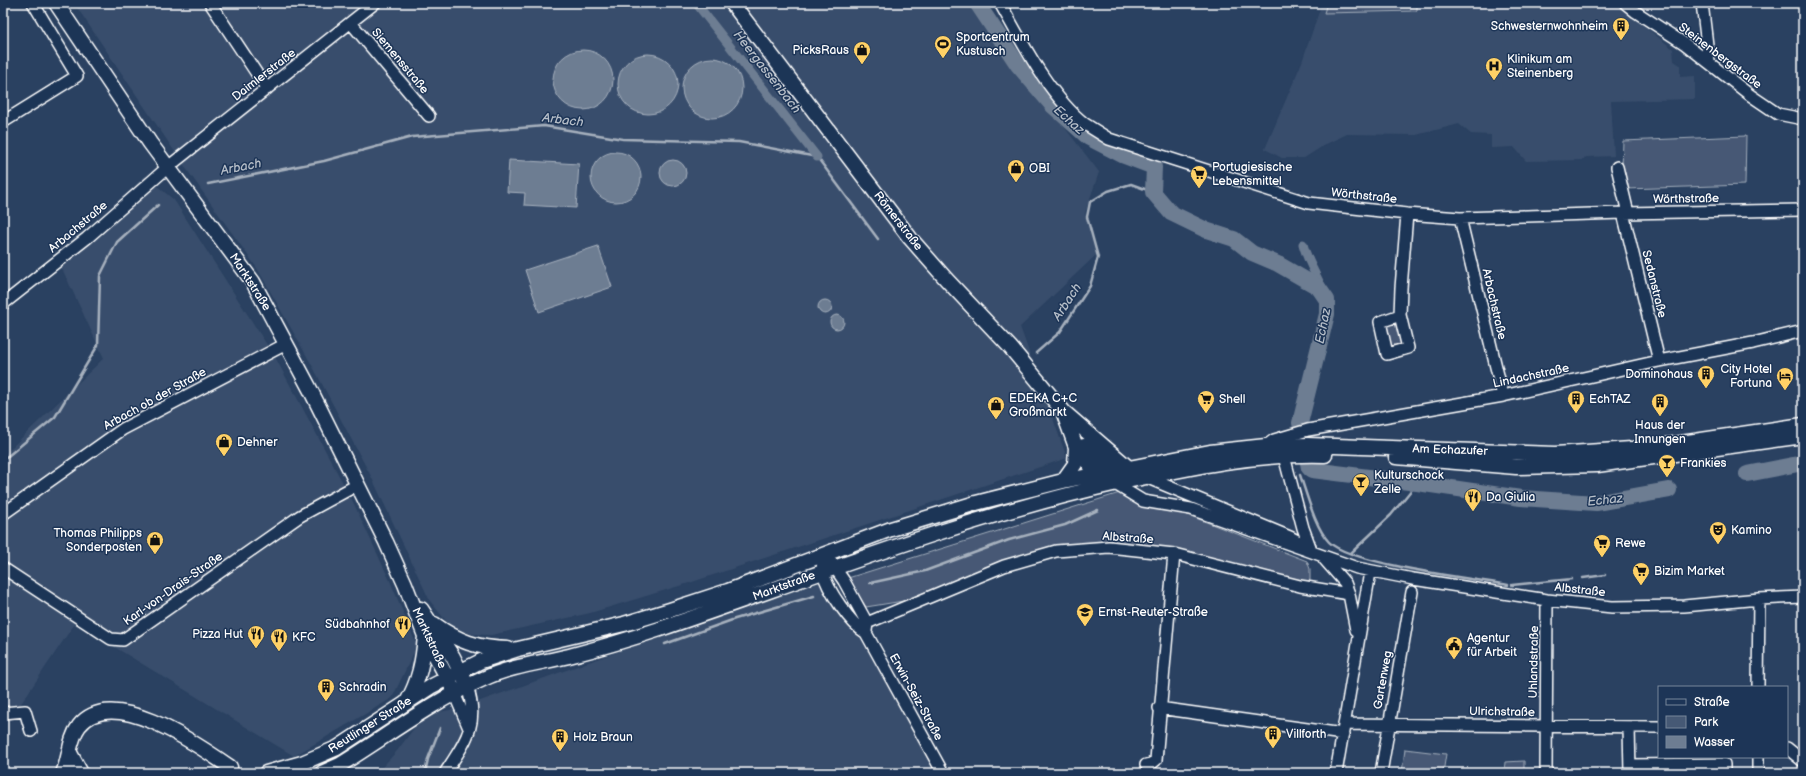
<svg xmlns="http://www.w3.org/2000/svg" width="1806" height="776" viewBox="0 0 1806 776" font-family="'Balsamiq Sans',sans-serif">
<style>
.built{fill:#394e6c}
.green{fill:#465975;stroke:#a2acba}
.water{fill:#6d7d92;stroke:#a7b1be}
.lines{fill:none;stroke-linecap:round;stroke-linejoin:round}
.stream{stroke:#a7b1be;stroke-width:2.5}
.canal{stroke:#6d7d92;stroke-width:9}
.river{stroke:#6d7d92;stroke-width:16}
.minor-casing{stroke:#fff;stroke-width:14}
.major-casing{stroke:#fff;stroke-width:17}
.minor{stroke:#1d3557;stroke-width:11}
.major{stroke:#1d3557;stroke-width:14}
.labels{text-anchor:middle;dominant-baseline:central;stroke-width:3;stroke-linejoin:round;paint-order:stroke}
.poi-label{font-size:12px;fill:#fff;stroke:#1d3557;text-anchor:start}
.street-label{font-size:12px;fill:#fff;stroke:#1d3557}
.water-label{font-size:13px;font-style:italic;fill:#b6bec8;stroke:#1d3557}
</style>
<rect width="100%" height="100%" fill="#2a4161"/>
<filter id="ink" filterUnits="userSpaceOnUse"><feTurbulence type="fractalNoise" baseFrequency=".025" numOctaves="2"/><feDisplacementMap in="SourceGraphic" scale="8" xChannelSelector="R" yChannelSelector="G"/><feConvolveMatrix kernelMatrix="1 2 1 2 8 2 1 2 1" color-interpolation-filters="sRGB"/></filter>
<g filter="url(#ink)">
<!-- built -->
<path class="built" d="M74,3H978L990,31L1099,172L1085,213L1097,254L1020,327L1067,458L692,582L590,613L491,635L472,634L459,630L447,622L430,601L372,478L313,367L257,268L190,174Z
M1322,3H1615L1673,49L1674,61L1680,65V77L1695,76V99L1611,101L1614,156L1586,157L1583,160L1526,161L1514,147L1491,148V135L1471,134L1459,124L1416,135L1347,134L1326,144L1304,158H1282L1265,149L1302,62Z
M145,176L174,200L276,359L352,500L390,581L417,646L392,698L294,756L75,623L10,720L3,721V456L104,358L59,262Z
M830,579L938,773H377L397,751L415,727L439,712L461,708L636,645Z"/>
<!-- green -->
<path class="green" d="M1327,3H1417V11L1324,13Z
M1746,136L1745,185L1626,189L1622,168L1623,141Z
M1398,319L1405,345L1390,349L1384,323Z
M1126,491L1307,561L1310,569V580L1301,583L1174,551L1054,549L934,596L866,607L848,578Z
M1405,749L1446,754L1443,773H1402Z
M1524,761V773H1504L1505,762Z"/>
<!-- water -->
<path class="water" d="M553 80a30 30 0 1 1 60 0a30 30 0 1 1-60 0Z
M618 84a30 30 0 1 1 60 0a30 30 0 1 1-60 0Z
M682 88a30 30 0 1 1 60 0a30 30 0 1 1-60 0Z
M591 177a25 25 0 1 1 50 0a25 25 0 1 1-50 0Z
M660 173a13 13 0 1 1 26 0a13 13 0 1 1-26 0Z
M509,160L579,164L576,208L524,205L525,193L507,192Z
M598,246L612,287L539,312L525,270Z
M818 307a7 7 0 1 1 14 0a7 7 0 1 1-14 0Z
M830 322a7 7 0 1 1 14 0a7 7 0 1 1-14 0Z"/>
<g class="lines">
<!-- stream -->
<path class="stream" d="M208,184L324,161L412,137L544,126L623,139L739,142L817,157L878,239
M1036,353L1060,332L1090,286L1098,257L1087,217L1090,202L1108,191L1131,184L1153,192
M3,458L8,456L55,417L98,345L100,276L117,242L158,205
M1300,475C1307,495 1315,527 1329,542C1350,564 1474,579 1508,585
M1351,553L1391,515L1417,483
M1583,578L1605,575
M870,583L925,571L1009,540L1065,525L1098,510
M1512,585L1572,579
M665,644L735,619L814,596
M425,773L428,759L440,728"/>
<!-- canal -->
<path class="canal" d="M696,3L817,157
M1303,244C1308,264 1320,280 1327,300"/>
<!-- river -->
<path class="river" d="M977,3L1018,65L1053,106L1089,138L1122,155L1154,167L1153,192L1171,213L1206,230L1234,239L1252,253L1278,264L1318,287L1327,300V314L1300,423L1309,468L1312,470L1417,483L1521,498L1596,503L1669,490
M1747,474L1803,463"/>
<defs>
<path id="minor" d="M210,3L267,89
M1000,3C1022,42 1049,96 1085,124C1093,129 1101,134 1109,139L1309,203L1407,214L1460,218L1623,213L1803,210
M1625,3L1636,12L1685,44L1750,95L1778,114L1803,119
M1702,3L1709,62
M351,23L429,116
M3,122L77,76L33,3
M1617,167L1628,213
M1623,213L1659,361
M1460,218L1503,396
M3,304L87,238L168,167L375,3
M1400,315L1380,322L1387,354L1408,348L1400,315L1401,288L1407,214
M1266,446L1274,440L1308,430L1503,396L1659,361L1753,343L1803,331
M1284,456L1303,528L1310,547
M1143,476L1290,537L1309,547
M1112,482L1143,501L1191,509L1357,568L1413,579L1547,600L1612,607L1684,606L1759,599L1803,597
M3,514L123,429L286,344
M824,554C824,559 821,567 823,572C827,590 851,624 866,633L943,773
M1324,559L1345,583L1349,594L1356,630
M831,562L844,581L867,623L866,631
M3,568L111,639L123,640L300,516L357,485
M867,623L1004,566L1056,551L1109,547L1174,554L1300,586L1349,594
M1758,687L1759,599
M454,693L469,728
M1159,708L1343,734
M3,713L25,711L31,731
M1344,724L1659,727
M1629,727L1630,773
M1787,748L1803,761
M1146,765L1151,764L1156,760L1174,554
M1630,765L1724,764V773
M445,773C465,742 480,725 467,686
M1336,773L1370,572
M1381,773L1412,592
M1546,773L1547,600
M1758,773V757"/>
<path id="major" d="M56,3L150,143L253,282L310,389L386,542L405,584L425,636L451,685
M732,3L910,238L946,279L1010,347L1063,411L1076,447L1097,474
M1065,413L1130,469
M1084,446L1097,459L1120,473
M1396,457L1516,467L1597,465L1803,436
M1063,481L1075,464L1076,447
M421,609L453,657L464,679
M434,624C459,642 477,648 508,649
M407,702C419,681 423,661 425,636
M70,753L81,773
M63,773C70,758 69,739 79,726C112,684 198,745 230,767
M266,773L302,763L337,748L432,686L481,661L518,649L624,624L670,610L728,591L891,529L976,503L1063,481L1210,452L1266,446L1308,445L1555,454L1647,448L1803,425
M322,773L340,765C387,736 433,701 483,679C511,666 540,663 569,656C600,648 630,639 660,629C810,578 958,519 1113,484C1183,469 1252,453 1325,455"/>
</defs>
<!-- minor casing -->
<use href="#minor" class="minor-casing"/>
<!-- major casing -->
<use href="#major" class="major-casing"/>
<!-- minor -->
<use href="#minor" class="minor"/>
<!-- major -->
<use href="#major" class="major"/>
</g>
</g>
<!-- icons -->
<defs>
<symbol id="building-pin" viewBox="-11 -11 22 30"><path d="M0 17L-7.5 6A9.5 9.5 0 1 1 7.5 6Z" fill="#ffd166" stroke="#1d3557"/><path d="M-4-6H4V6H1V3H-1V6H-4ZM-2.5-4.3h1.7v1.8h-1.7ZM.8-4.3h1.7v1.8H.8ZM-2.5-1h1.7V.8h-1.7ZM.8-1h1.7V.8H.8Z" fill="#111"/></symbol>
<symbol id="stadium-pin" viewBox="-11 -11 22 30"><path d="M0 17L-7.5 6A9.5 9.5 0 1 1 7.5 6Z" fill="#ffd166" stroke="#1d3557"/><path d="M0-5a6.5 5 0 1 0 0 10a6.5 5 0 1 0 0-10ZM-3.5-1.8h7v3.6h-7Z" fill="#111"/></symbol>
<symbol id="shop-pin" viewBox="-11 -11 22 30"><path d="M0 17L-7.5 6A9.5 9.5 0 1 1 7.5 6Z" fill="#ffd166" stroke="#1d3557"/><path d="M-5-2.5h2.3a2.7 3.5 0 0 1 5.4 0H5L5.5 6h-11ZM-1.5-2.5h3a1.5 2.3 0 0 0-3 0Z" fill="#111"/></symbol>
<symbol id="hospital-pin" viewBox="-11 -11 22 30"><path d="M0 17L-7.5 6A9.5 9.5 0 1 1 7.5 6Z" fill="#ffd166" stroke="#1d3557"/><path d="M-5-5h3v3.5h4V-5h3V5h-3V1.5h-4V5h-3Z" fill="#111"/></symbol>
<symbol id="supermarket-pin" viewBox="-11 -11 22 30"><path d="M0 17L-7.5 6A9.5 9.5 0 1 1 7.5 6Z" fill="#ffd166" stroke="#1d3557"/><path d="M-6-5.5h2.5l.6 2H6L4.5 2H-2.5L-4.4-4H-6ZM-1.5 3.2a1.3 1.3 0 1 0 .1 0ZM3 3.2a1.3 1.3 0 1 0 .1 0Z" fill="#111"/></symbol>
<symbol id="hotel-pin" viewBox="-11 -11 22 30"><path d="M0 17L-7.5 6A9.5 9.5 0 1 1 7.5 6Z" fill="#ffd166" stroke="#1d3557"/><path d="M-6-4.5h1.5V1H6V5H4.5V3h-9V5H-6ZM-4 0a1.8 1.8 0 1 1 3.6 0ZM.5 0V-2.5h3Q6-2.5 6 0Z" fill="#111"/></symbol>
<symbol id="bar-pin" viewBox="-11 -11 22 30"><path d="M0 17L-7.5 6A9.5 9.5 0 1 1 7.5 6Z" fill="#ffd166" stroke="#1d3557"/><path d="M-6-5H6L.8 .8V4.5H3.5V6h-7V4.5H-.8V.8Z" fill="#111"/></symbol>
<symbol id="restaurant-pin" viewBox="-11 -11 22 30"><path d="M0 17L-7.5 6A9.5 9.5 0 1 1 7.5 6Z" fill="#ffd166" stroke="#1d3557"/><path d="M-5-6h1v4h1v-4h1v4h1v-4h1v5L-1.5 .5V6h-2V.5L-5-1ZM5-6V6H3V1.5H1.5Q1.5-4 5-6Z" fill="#111"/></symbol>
<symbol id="theatre-pin" viewBox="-11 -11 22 30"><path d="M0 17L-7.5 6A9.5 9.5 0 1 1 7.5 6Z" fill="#ffd166" stroke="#1d3557"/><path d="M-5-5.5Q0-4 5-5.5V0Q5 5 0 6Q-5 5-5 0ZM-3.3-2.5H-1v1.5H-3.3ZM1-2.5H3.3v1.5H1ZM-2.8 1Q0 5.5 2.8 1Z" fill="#111"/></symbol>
<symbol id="school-pin" viewBox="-11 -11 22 30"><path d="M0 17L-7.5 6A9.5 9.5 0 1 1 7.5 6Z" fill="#ffd166" stroke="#1d3557"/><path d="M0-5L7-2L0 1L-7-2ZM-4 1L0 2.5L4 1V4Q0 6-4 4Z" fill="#111"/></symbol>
<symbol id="civic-pin" viewBox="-11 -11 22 30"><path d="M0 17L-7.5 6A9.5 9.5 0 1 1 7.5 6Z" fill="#ffd166" stroke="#1d3557"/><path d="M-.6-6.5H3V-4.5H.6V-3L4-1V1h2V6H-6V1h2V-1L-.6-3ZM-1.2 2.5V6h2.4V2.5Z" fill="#111"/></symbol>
</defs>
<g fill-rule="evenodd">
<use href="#building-pin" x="1611" y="16" width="20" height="27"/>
<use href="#stadium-pin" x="933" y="34" width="20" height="27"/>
<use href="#shop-pin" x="852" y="40" width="20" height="27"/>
<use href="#hospital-pin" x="1484" y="56" width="20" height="27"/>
<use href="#shop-pin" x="1006" y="158" width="20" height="27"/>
<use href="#supermarket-pin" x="1189" y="164" width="20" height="27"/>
<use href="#building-pin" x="1696" y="364" width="20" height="27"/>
<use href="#hotel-pin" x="1775" y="366" width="20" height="27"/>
<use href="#supermarket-pin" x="1196" y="389" width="20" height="27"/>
<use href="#building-pin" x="1566" y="389" width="20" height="27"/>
<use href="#building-pin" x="1650" y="392" width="20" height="27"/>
<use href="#shop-pin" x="986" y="395" width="20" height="27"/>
<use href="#shop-pin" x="214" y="432" width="20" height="27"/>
<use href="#bar-pin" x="1657" y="453" width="20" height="27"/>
<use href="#bar-pin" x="1351" y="472" width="20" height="27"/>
<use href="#restaurant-pin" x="1463" y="487" width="20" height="27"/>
<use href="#theatre-pin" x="1708" y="520" width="20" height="27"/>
<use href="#shop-pin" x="145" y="530" width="20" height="27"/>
<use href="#supermarket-pin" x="1592" y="533" width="20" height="27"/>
<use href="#supermarket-pin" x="1631" y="561" width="20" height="27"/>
<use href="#school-pin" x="1075" y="602" width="20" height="27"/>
<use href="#restaurant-pin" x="393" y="614" width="20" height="27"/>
<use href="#restaurant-pin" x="246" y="624" width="20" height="27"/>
<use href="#restaurant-pin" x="269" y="627" width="20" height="27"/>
<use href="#civic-pin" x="1444" y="635" width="20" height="27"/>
<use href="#building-pin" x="316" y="677" width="20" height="27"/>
<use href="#building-pin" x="1263" y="724" width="20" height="27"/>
<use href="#building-pin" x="550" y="727" width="20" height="27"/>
</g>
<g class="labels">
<!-- poi labels -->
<g class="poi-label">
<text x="1608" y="26" text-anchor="end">Schwesternwohnheim</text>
<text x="956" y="37">Sportcentrum<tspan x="956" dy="14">Kustusch</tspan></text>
<text x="849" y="50" text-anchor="end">PicksRaus</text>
<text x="1507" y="59">Klinikum am<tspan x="1507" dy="14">Steinenberg</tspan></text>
<text x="1212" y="167">Portugiesische<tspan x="1212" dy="14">Lebensmittel</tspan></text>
<text x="1029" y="168">OBI</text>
<text x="1772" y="369" text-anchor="end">City Hotel<tspan x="1772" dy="14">Fortuna</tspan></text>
<text x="1693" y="374" text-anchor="end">Dominohaus</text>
<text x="1009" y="398">EDEKA C+C<tspan x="1009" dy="14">Großmarkt</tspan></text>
<text x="1219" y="399">Shell</text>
<text x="1589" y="399">EchTAZ</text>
<text x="1660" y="425" text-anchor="middle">Haus der<tspan x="1660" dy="14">Innungen</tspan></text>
<text x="237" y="442">Dehner</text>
<text x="1680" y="463">Frankies</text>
<text x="1374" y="475">Kulturschock<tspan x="1374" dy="14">Zelle</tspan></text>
<text x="1486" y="497">Da Giulia</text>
<text x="1731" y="530">Kamino</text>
<text x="142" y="533" text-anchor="end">Thomas Philipps<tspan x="142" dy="14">Sonderposten</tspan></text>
<text x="1615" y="543">Rewe</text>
<text x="1654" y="571">Bizim Market</text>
<text x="1098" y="612">Ernst-Reuter-Straße</text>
<text x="390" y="624" text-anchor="end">Südbahnhof</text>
<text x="243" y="634" text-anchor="end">Pizza Hut</text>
<text x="292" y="637">KFC</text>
<text x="1467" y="638">Agentur<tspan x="1467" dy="14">für Arbeit</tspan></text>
<text x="339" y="687">Schradin</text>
<text x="1286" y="734">Villforth</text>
<text x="573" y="737">Holz Braun</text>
</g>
<!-- street labels -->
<g class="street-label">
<text transform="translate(1720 56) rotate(37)">Steinenbergstraße</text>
<text transform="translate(400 61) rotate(50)">Siemensstraße</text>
<text transform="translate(264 75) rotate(-38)">Daimlerstraße</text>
<text transform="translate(1364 196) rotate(6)">Wörthstraße</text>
<text transform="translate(1686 199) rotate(-1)">Wörthstraße</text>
<text transform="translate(898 221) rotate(52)">Römerstraße</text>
<text transform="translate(78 227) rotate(-40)">Arbachstraße</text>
<text transform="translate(250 282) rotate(57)">Marktstraße</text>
<text transform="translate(1654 284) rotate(76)">Sedanstraße</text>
<text transform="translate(1494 304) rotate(77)">Arbachstraße</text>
<text transform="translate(1531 376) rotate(-12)">Lindachstraße</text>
<text transform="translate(155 399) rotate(-29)">Arbach ob der Straße</text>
<text transform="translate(1450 450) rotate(2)">Am Echazufer</text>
<text transform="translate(1128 538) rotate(4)">Albstraße</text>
<text transform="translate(784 586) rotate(-20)">Marktstraße</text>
<text transform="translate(173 589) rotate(-35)">Karl-von-Drais-Straße</text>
<text transform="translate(1580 590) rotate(6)">Albstraße</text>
<text transform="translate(429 638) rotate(65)">Marktstraße</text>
<text transform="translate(1534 662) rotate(-89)">Uhlandstraße</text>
<text transform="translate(1383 680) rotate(-80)">Gartenweg</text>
<text transform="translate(916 697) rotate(61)">Erwin-Seiz-Straße</text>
<text transform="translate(1502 712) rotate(1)">Ulrichstraße</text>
<text transform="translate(370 725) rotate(-32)">Reutlinger Straße</text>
</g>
<!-- water labels -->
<g class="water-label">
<text transform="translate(767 72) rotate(52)">Heergassenbach</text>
<text transform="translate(563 120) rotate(7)">Arbach</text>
<text transform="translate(1069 120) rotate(42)">Echaz</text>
<text transform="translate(241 167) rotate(-11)">Arbach</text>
<text transform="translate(1067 302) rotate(-57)">Arbach</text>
<text transform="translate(1323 326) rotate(-79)">Echaz</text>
<text transform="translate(1605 500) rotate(-6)">Echaz</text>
</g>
</g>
<!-- margin -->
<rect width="1806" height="776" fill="none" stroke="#1d3557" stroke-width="16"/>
<rect x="8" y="8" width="1790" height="760" fill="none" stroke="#fff" stroke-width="1.5" filter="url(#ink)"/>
<!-- legend -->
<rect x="1658" y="686" width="130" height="72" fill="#1d3557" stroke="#77869a"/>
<rect x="1666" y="699" width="20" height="6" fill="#1d3557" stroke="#77869a"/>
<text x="1694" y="706" font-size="12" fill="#ffffff">Straße</text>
<rect x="1666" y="716" width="20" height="12" fill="#465975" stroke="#77869a"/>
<text x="1694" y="726" font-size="12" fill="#ffffff">Park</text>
<rect x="1666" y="736" width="20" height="12" fill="#6d7d92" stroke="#77869a"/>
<text x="1694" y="746" font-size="12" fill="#ffffff">Wasser</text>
</svg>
